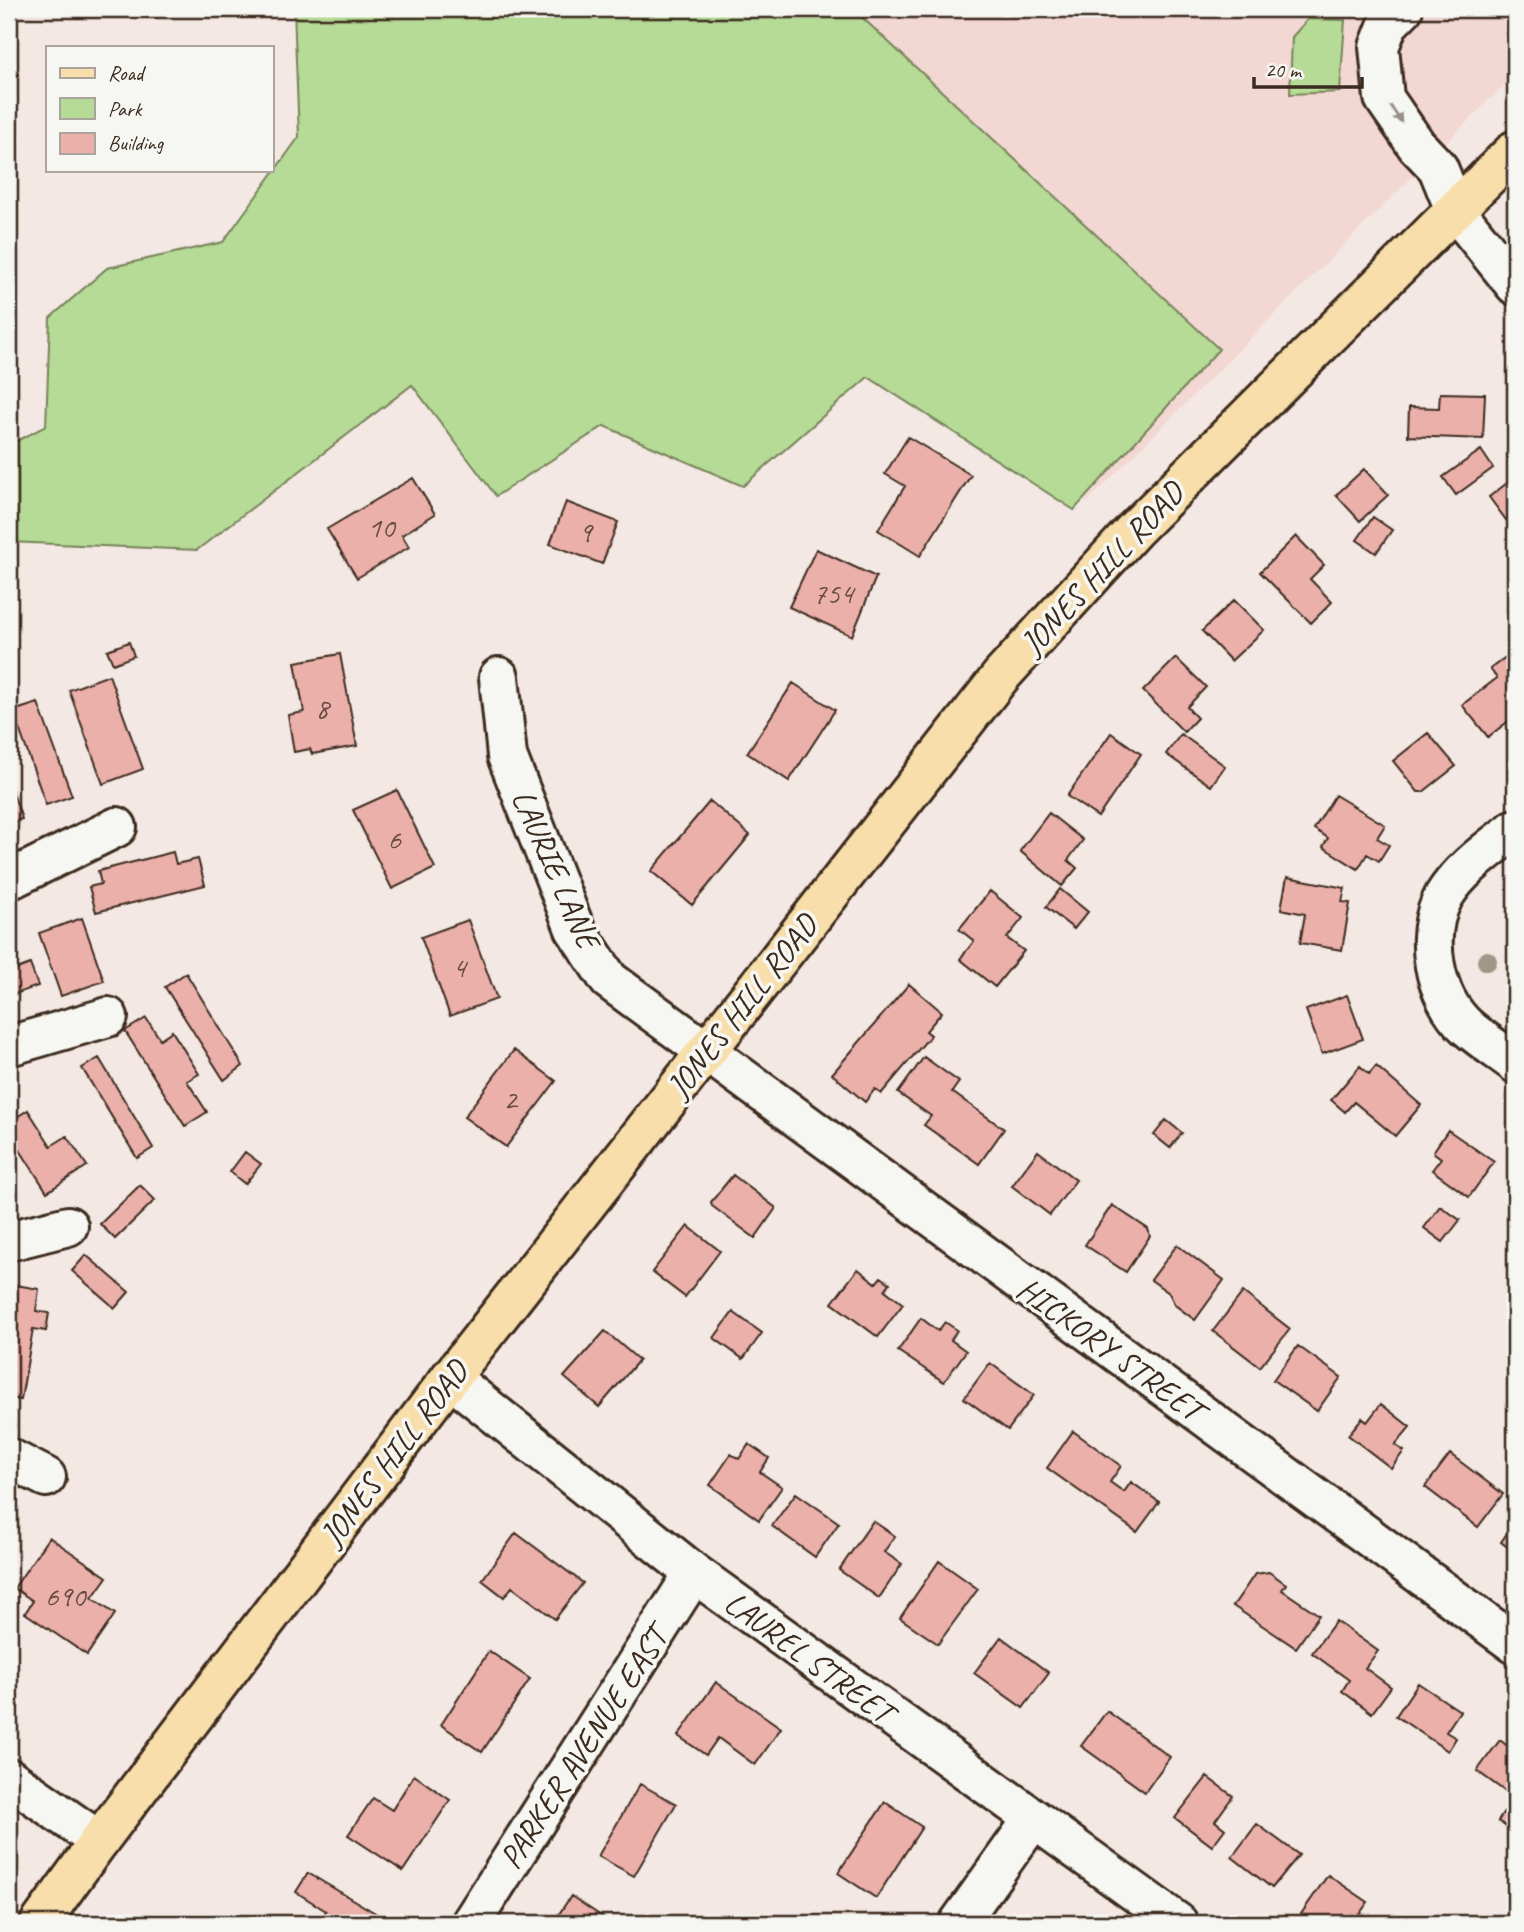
<svg xmlns="http://www.w3.org/2000/svg" width="1524" height="1932" viewBox="0 0 1524 1932" font-family="Caveat,sans-serif">
<style>
.built{fill:#f2d7d3}
.green{fill:#b5db97;stroke:#78825a;stroke-width:2}
.building{fill:#ecb0ab;stroke:#3b2a1e;stroke-width:2}
.lines{fill:none;stroke-linecap:round;stroke-linejoin:round}
.minor-casing{stroke:#3b2a1e;stroke-width:44}
.major-casing{stroke:#3b2a1e;stroke-width:44}
.minor{stroke:#f6f6f2;stroke-width:38}
.major{stroke:#f8deab;stroke-width:38}
.tree{fill:#9f9888}
.oneway{fill:#989088}
.labels{text-anchor:middle;dominant-baseline:central;stroke-width:7;stroke-linejoin:round;paint-order:stroke}
.number-label{font-size:30px;fill:#674c41}
.street-label{font-size:33px;fill:#3b2a1e;stroke:#f6f6f2}
</style>
<rect width="100%" height="100%" fill="#f4e8e4"/>
<filter id="ink" filterUnits="userSpaceOnUse"><feTurbulence type="fractalNoise" baseFrequency=".0143" numOctaves="2"/><feDisplacementMap in="SourceGraphic" scale="14" xChannelSelector="R" yChannelSelector="G"/><feConvolveMatrix kernelMatrix="1 2 1 2 8 2 1 2 1" color-interpolation-filters="sRGB"/></filter>
<g filter="url(#ink)">
<!-- built -->
<path class="built" d="M426,9H1515V74L1086,503Z"/>
<!-- green -->
<path class="green" d="M294,9H853L1219,349L1074,510L868,377L743,486L604,426L496,496L412,385L197,550L9,542V445L46,426L50,318L107,268L223,242L299,137Z
M1308,19L1345,20L1340,92L1290,94L1292,37Z"/>
<!-- building -->
<path class="building" d="M1440,393L1485,394L1483,439L1408,436L1409,407L1439,408Z
M908,437L971,475L920,556L878,530L905,486L885,474Z
M1481,450L1493,468L1456,495L1443,477Z
M1364,469L1388,495L1360,521L1336,495Z
M1515,477V513L1506,520L1489,497Z
M413,478L435,514L402,535L409,547L357,578L327,529Z
M566,502L618,522L602,564L550,544Z
M1373,517L1392,530L1376,553L1357,540Z
M1296,536L1324,565L1310,579L1332,602L1311,623L1260,572Z
M816,549L876,577L852,636L789,607Z
M1234,600L1264,630L1231,661L1202,631Z
M129,642L134,656L113,664L107,650Z
M1511,653L1515,659V716L1488,737L1462,705L1497,678L1490,669Z
M340,654L357,746L312,754L310,749L294,752L288,715L304,712L295,662Z
M1176,658L1206,687L1187,707L1197,718L1184,732L1143,691Z
M109,675L143,769L103,784L69,690Z
M793,683L835,710L789,781L747,753Z
M38,703L72,796L46,805L13,711Z
M1111,733L1141,754L1098,817L1067,796Z
M1428,733L1456,766L1423,792H1418L1393,761Z
M1181,734L1225,766L1211,786L1166,754Z
M9,781L22,819L9,823Z
M397,790L435,868L392,889L353,810Z
M1335,795L1385,825L1377,838L1389,845L1379,861L1367,854L1358,869L1323,847L1328,838L1314,829Z
M710,801L750,835L692,905L651,871Z
M1049,813L1083,840L1068,860L1077,868L1062,886L1020,851Z
M173,852L176,864L198,859L205,885L96,912L89,887L101,884L98,871Z
M1287,877L1345,888L1342,902L1350,903L1342,950L1300,943L1305,914L1281,909Z
M1060,889L1088,912L1074,929L1046,907Z
M990,891L1023,918L1007,938L1024,951L995,987L960,959L974,941L959,929Z
M82,918L104,981L61,996L39,933Z
M468,920L497,999L450,1016L421,937Z
M30,964L38,986L9,996V972Z
M186,973L243,1066L224,1080L165,987Z
M909,984L942,1012L926,1031L931,1035L881,1094L875,1089L865,1102L832,1074Z
M1347,995L1363,1039L1322,1054L1306,1010Z
M146,1018L160,1039L172,1031L199,1074L187,1081L207,1112L185,1126L125,1031Z
M514,1050L556,1081L506,1147L464,1117Z
M924,1057L959,1082L952,1092L1004,1129L979,1164L924,1125L931,1116L898,1093Z
M99,1058L153,1148L137,1158L82,1068Z
M1360,1066L1369,1074L1376,1066L1421,1105L1395,1136L1354,1102L1345,1112L1331,1100Z
M28,1110L51,1146L67,1136L87,1166L47,1192L9,1133V1122Z
M1166,1120L1182,1133L1170,1148L1154,1135Z
M1448,1130L1494,1162L1469,1197L1432,1170L1441,1158L1433,1152Z
M1038,1151L1076,1180L1050,1215L1012,1186Z
M245,1152L261,1164L245,1184L230,1172Z
M733,1175L776,1208L755,1238L712,1206L711,1202Z
M140,1185L155,1200L115,1239L100,1224Z
M1112,1205L1148,1229L1150,1236L1126,1272L1085,1245Z
M1440,1206L1460,1220L1443,1242L1424,1228Z
M688,1226L720,1251L685,1297L652,1272Z
M1177,1245L1224,1280L1195,1320L1175,1305L1169,1293L1151,1280Z
M86,1255L129,1292L115,1308L72,1271Z
M858,1269L876,1283L881,1277L890,1283L885,1290L903,1304L878,1337L832,1303Z
M16,1285L39,1289L36,1311L49,1313L46,1331L33,1329L21,1400L9,1398V1328Z
M1243,1292L1290,1329L1260,1367L1213,1331Z
M733,1312L762,1333L743,1359L714,1338Z
M921,1318L938,1331L945,1322L957,1330L951,1340L966,1351L944,1382L898,1351Z
M605,1331L639,1360L599,1407L564,1377Z
M1298,1346L1341,1377L1317,1411L1273,1380Z
M990,1363L1034,1395L1008,1430L964,1398Z
M1381,1404L1410,1427L1395,1445L1404,1451L1391,1468L1348,1435L1362,1418L1367,1422Z
M1073,1431L1121,1466L1110,1482L1124,1492L1131,1482L1159,1502L1137,1532L1047,1468Z
M749,1444L769,1458L760,1472L782,1487L759,1520L710,1485L731,1454L739,1459Z
M1450,1454L1503,1494L1478,1527L1425,1487Z
M796,1493L839,1523L815,1557L772,1526Z
M873,1521L895,1536L884,1552L902,1564L879,1598L839,1570Z
M1515,1522V1553L1501,1542Z
M516,1533L583,1583L555,1619L512,1587L504,1597L482,1580Z
M49,1537L107,1577L92,1598L115,1614L87,1655L25,1613L33,1601L14,1588Z
M939,1561L978,1589L938,1644L900,1618Z
M1269,1572L1286,1584L1282,1590L1319,1615L1296,1648L1233,1606L1255,1574Z
M1336,1621L1378,1651L1365,1668L1391,1687L1372,1713L1342,1691L1349,1680L1312,1653Z
M1001,1637L1049,1673L1023,1708L974,1673Z
M489,1651L530,1679L482,1752L441,1725Z
M716,1682L781,1728L755,1765L718,1738L706,1755L678,1736Z
M1418,1683L1460,1711L1446,1732L1456,1738L1448,1751L1396,1716Z
M1107,1711L1170,1757L1145,1792L1081,1746Z
M1500,1740L1515,1752V1833L1498,1821L1514,1798L1477,1771Z
M414,1775L450,1800L403,1871L348,1835L373,1798L392,1810Z
M1207,1777L1233,1796L1215,1821L1225,1829L1212,1846L1175,1818Z
M640,1784L676,1804L634,1876L598,1856Z
M885,1802L922,1827L876,1898L838,1873Z
M1257,1824L1299,1855L1272,1888L1232,1857Z
M308,1873L377,1914L371,1923H319L326,1911L296,1892Z
M1328,1875L1368,1902L1353,1923H1314L1301,1914Z
M571,1896L607,1920L605,1923H553Z"/>
<g class="lines">
<defs>
<path id="minor" d="M1403,9L1388,24L1379,47L1384,98L1417,146L1438,168L1455,210L1515,285
M499,677L507,756L575,929L609,980L1515,1644
M1515,829C1491,848 1460,869 1444,896C1422,936 1434,997 1467,1027C1482,1040 1499,1051 1515,1063
M9,880L117,827
M9,1046L108,1017
M9,1241L68,1226
M450,1378L694,1573L1178,1923
M9,1458L46,1477
M9,1778L99,1841
M471,1923L694,1573
M959,1923L1033,1819"/>
<path id="major" d="M40,1923L99,1841L450,1378L1001,676L1135,529L1515,150"/>
</defs>
<!-- minor casing -->
<use href="#minor" class="minor-casing"/>
<!-- major casing -->
<use href="#major" class="major-casing"/>
<!-- minor -->
<use href="#minor" class="minor"/>
<!-- major -->
<use href="#major" class="major"/>
</g>
<!-- trees -->
<circle class="tree" cx="1487" cy="961" r="10"/>
<!-- one-way arrows -->
<defs><path id="oneway-solid" d="M-6-.8H1V-3.2L6.5 0L1 3.2V.8H-6Z" transform="scale(1.75)"/></defs>
<use class="oneway" href="#oneway-solid" transform="translate(1396 114) rotate(56)"/>
</g>
<g class="labels">
<!-- number labels -->
<g class="number-label">
<text x="381" y="527">10</text>
<text x="585" y="532">9</text>
<text x="833" y="593">754</text>
<text x="322" y="708">8</text>
<text x="394" y="839">6</text>
<text x="459" y="967">4</text>
<text x="510" y="1099">2</text>
<text x="65" y="1596">690</text>
</g>
<!-- street labels -->
<g class="street-label">
<text transform="translate(1102 568) rotate(-47)">JONES HILL ROAD</text>
<text transform="translate(556 869) rotate(66)">LAURIE LANE</text>
<text transform="translate(742 1006) rotate(-52)">JONES HILL ROAD</text>
<text transform="translate(1110 1349) rotate(36)">HICKORY STREET</text>
<text transform="translate(394 1453) rotate(-53)">JONES HILL ROAD</text>
<text transform="translate(809 1657) rotate(36)">LAUREL STREET</text>
<text transform="translate(583 1748) rotate(-57)">PARKER AVENUE EAST</text>
</g>
</g>
<!-- margin -->
<rect width="1524" height="1932" fill="none" stroke="#f6f6f2" stroke-width="35"/>
<rect x="18" y="18" width="1489" height="1897" fill="none" stroke="#3b2a1e" stroke-width="2.5" filter="url(#ink)"/>
<!-- legend -->
<rect x="46" y="46" width="228" height="126" fill="#f6f6f2" stroke="#aba49d" stroke-width="2"/>
<rect x="60" y="68" width="35" height="10" fill="#f8deab" stroke="#aba49d" stroke-width="2"/>
<text x="108" y="80" font-size="21" fill="#3b2a1e">Road</text>
<rect x="60" y="98" width="35" height="21" fill="#b5db97" stroke="#aba49d" stroke-width="2"/>
<text x="108" y="116" font-size="21" fill="#3b2a1e">Park</text>
<rect x="60" y="133" width="35" height="21" fill="#ecb0ab" stroke="#aba49d" stroke-width="2"/>
<text x="108" y="150" font-size="21" fill="#3b2a1e">Building</text>
<!-- scale -->
<path d="M1254 77v10h108v-10" fill="none" stroke="#3b2a1e" stroke-width="3.5"/>
<text x="1265" y="77" font-size="21" fill="#3b2a1e" stroke="#f6f6f2" stroke-width="5" paint-order="stroke">20 m</text>
</svg>
